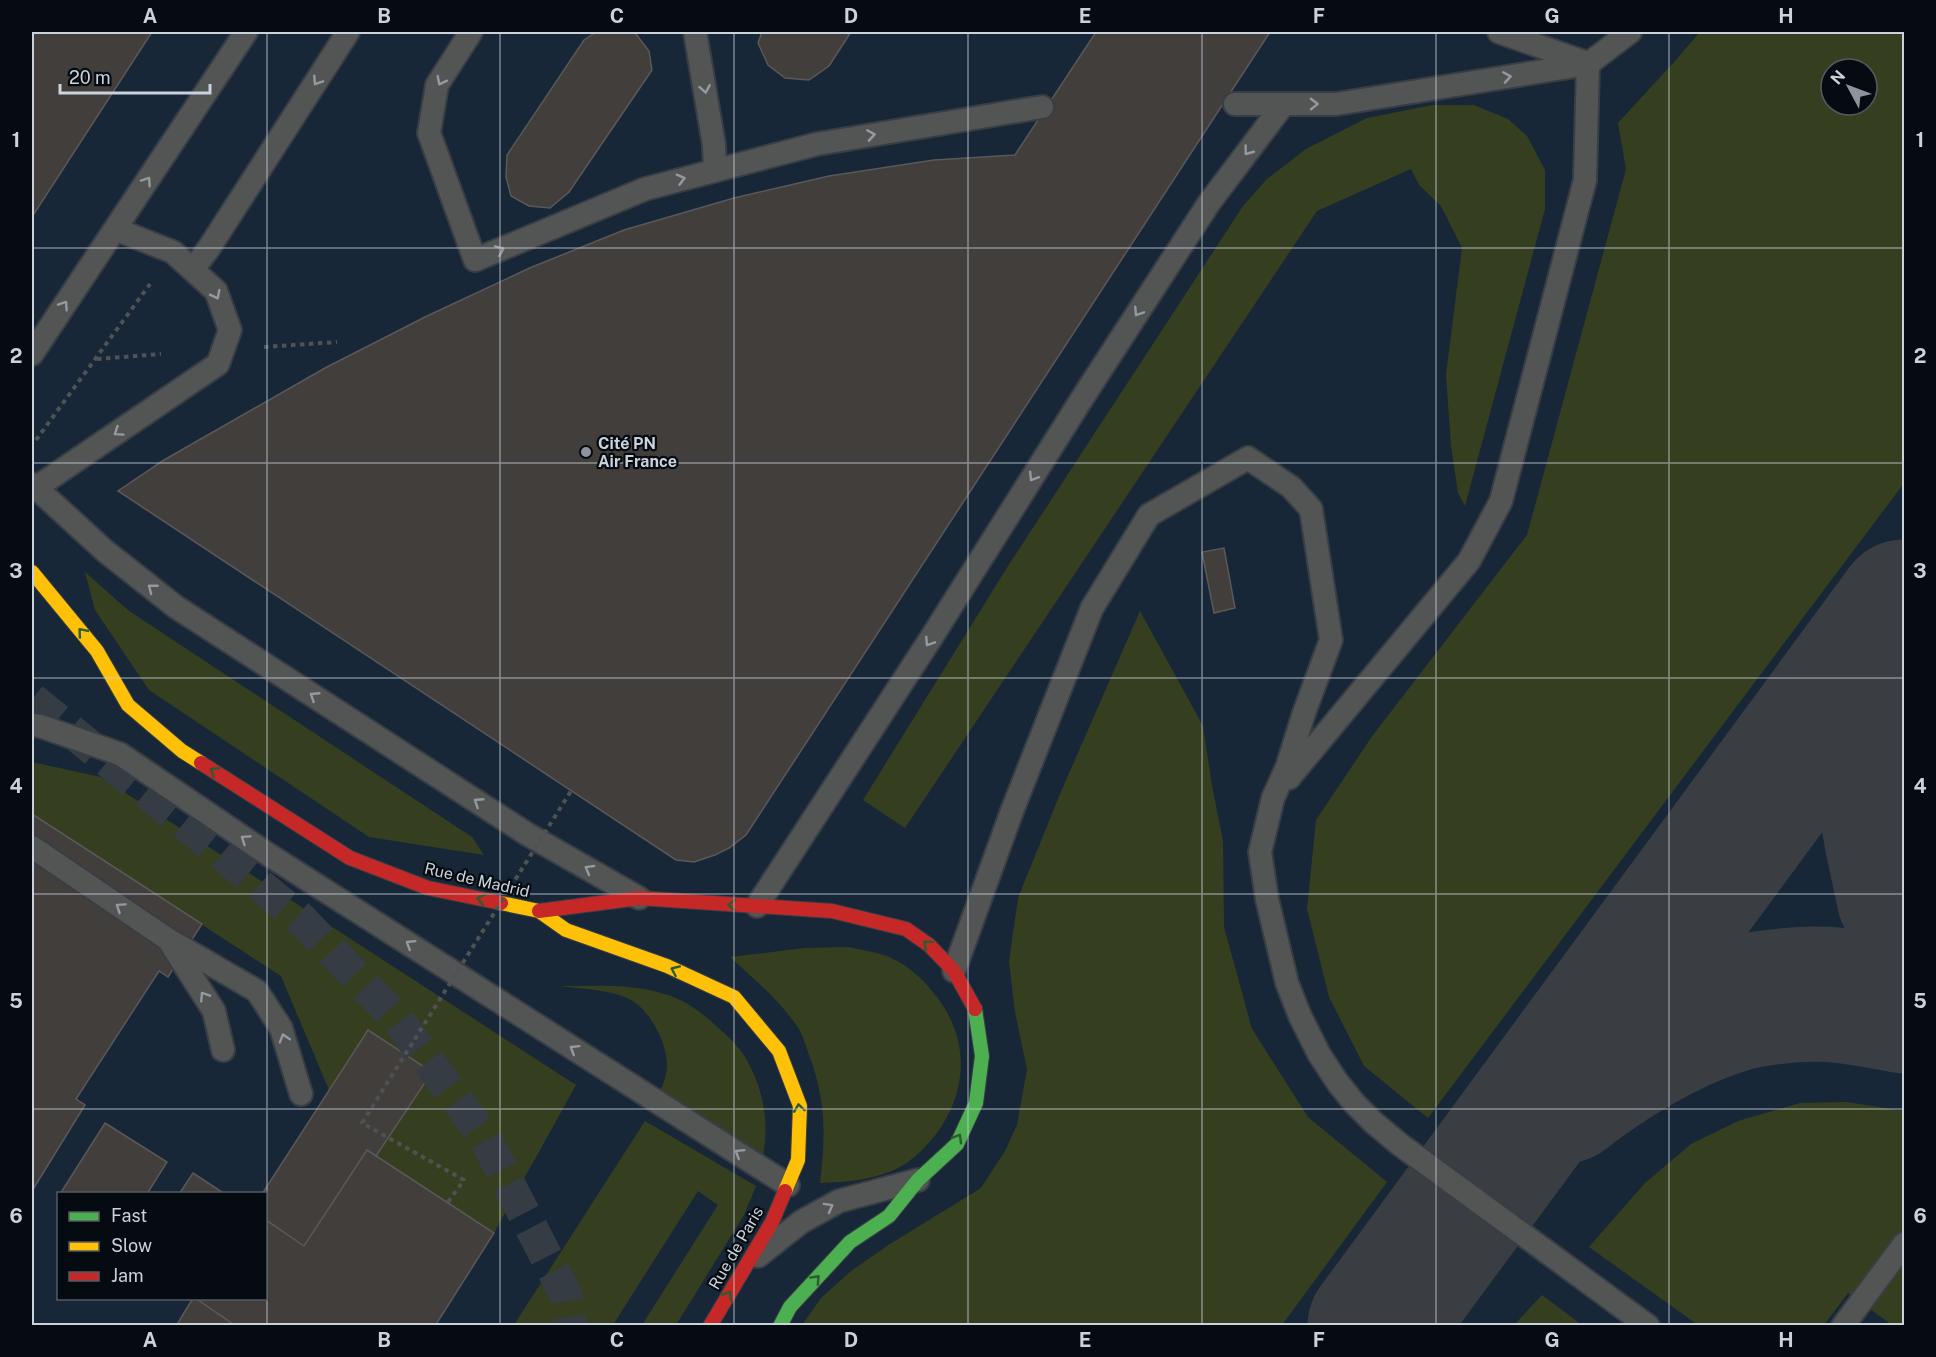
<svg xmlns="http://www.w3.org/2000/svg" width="1936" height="1357" viewBox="0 0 1936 1357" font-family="'Public Sans',sans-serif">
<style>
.built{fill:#172737;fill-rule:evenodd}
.grass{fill:#353f20;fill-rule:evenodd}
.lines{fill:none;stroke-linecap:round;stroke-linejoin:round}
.taxiway{stroke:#3a3e42;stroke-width:135}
.building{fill:#423e3c;stroke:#5a5859;stroke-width:1.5}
.primary-tunnel{stroke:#363c44;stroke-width:33;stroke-dasharray:33 16;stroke-linecap:butt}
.lane-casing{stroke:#393e45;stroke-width:26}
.fast-casing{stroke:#393e45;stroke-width:16}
.slow-casing{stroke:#393e45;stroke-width:16}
.jam-casing{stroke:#393e45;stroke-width:16}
.path{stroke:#4f5253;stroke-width:4;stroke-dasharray:4.5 4.5;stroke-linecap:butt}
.lane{stroke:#535555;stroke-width:22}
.fast{stroke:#4caf50;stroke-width:14}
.slow{stroke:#ffc107;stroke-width:14}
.jam{stroke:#c62828;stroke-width:14}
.path-bridge{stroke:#4f5253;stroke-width:4;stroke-dasharray:4.5 4.5;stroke-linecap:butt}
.oneway{stroke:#949a9f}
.oneway2{stroke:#295d30}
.grid{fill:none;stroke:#cad2db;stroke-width:1.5;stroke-opacity:0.55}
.poi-dot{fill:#8d949d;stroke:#060b11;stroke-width:2}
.labels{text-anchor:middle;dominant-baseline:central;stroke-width:4.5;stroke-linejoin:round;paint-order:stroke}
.poi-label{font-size:16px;font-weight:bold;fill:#cad2db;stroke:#060b11;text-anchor:start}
.street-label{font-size:16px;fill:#cad2db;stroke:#060b11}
.neatline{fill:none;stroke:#cad2db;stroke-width:2}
.grid-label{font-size:20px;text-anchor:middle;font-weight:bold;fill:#cad2db}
</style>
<rect width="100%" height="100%" fill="#1c2229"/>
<!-- built -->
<path class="built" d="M32,32H1904V1325H32ZM1831,69H1867V105H1831ZM58,1194H266V1298H58Z"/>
<!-- grass -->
<path class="grass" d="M1700,32H1904V483L1428,1118L1364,1066L1329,997L1307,909L1316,820L1373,735L1527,535L1626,169L1618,123L1675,61ZM1831,69H1867V105H1831Z
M1432,105H1474L1508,119L1527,136L1545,170V209L1465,506L1458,493L1451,446L1446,375L1462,248L1441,206L1419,185L1411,169L1317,211L905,828L863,800L1008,566L1243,206L1267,179L1306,149L1367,118Z
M85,572L129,611L472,837L484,855L369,837L149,690L95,610Z
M1140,611L1203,726L1212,786L1223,841L1224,927L1252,1029L1308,1117L1387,1182L1282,1325H802L821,1298L851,1271L890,1244L981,1188L1005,1151L1017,1125L1027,1069L1015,1012L1009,961L1018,898L1060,794Z
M32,762L101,777L576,1085L494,1233L376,1156L432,1072L368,1030L329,1090L281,976L32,814Z
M849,947C862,950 877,952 889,957C906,964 921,977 932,991C969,1034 970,1087 937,1133C927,1146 914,1159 900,1167C875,1180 848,1182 820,1183C826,1133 826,1099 808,1052C805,1043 802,1033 797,1026C778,999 754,979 730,957L805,948Z
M559,986C596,986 633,983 668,995C688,1002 699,1011 714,1024C724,1033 736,1043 743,1054C762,1083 770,1121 763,1155L661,1090C663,1083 667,1074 667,1067C668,1044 649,1007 627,998C607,989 581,989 559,986Z
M1847,1102L1904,1111V1325H1892L1848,1293L1824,1325H1698L1589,1247L1645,1183L1691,1144L1738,1121L1800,1103Z
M645,1121L756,1186L744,1215L676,1325H642L718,1205L698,1191L613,1325H514Z
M1542,1295L1582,1325H1514Z"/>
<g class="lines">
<!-- taxiway -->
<path class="taxiway" d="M1904,645L1886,721L1881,775L1892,840L1904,896
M1564,1096C1610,1060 1668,1025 1724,1007C1752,998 1784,995 1814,994C1844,994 1875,1000 1904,1006
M1375,1326L1904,607"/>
</g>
<!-- building -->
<path class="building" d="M32,32H152L32,217Z
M596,32H633L636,34L649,51L652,70L569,192L550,208L529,206L511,196L506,177L507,155L584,40Z
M762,32H851L829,66L809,80L785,78L768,65L758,43Z
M1096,32H1270L746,835L729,848L715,855L694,862L676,860L118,491L164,460L325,368L427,316L532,267L624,230L734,198L829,176L934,160L1015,155Z
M1224,548L1235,608L1214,613L1202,552Z
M32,814L202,924L168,977L159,971L76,1099L85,1105L32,1191Z
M368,1030L432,1072L376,1156L367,1150L304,1246L266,1220V1194H262Z
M105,1123L167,1162L147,1194H60Z
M367,1150L494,1233L435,1326H236L195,1298H266V1220L304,1246Z
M193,1173L225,1194H179Z
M193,1298H195L236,1326H176Z"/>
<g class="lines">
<!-- primary-tunnel -->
<path class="primary-tunnel" d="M32,699L300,918L397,1019L485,1138L566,1295L571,1326"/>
<defs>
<path id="lane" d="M471,32L437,85L429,133L475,260L645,189L817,144L1042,107
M695,32L714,145L715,170
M1499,32L1587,63
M1235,104H1336L1588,64L1630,32
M115,229L246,32
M193,269L209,248L348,32
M32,354L115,229L173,252L216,291L230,330L218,364L37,487
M32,484L105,551L176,607L527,834L639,898
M32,725L40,726L120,754L269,855L788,1185
M1289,778L1469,561L1501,501L1585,180L1588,64
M32,847L169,940L257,991L281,1028L301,1094
M757,906L933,635L1083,397L1209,203L1283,105
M171,944L214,1011L223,1050
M954,971L1012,811L1092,608L1149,515L1248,458L1291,487L1311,509L1331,640L1304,713L1287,767L1273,798L1260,852L1267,899L1287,983L1300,1016L1319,1054L1338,1083L1355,1104L1373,1122L1398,1143L1648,1326
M758,1256L801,1222L839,1201L918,1180
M1843,1326L1904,1244"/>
<path id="fast" d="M780,1326L790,1307L850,1242L889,1216L918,1180L957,1144L976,1103L982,1056L975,1009"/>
<path id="slow" d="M32,572L97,651L128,705L182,751L201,763
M501,903L539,911L566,930L667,966L734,997L779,1051L800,1106L798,1160L785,1191"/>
<path id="jam" d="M201,763L350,858L428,888L501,903
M539,911L639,898L832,911L906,929L929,945L954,971L975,1009
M710,1326L772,1222L785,1191"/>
</defs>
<!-- lane casing -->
<use href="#lane" class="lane-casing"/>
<!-- fast casing -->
<use href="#fast" class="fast-casing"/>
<!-- slow casing -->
<use href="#slow" class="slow-casing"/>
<!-- jam casing -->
<use href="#jam" class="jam-casing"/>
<!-- path -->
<path class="path" d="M264,347L337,342
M97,359L161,354
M36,440L150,284"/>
<!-- lane -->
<use href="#lane" class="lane"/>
<!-- fast -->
<use href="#fast" class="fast"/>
<!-- slow -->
<use href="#slow" class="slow"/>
<!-- jam -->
<use href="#jam" class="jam"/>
<!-- path-bridge -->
<path class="path-bridge" d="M448,1202L464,1180L362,1123L571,791"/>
</g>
<!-- one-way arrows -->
<defs><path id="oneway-chevron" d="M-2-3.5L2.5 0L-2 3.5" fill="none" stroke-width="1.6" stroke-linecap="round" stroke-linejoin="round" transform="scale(1.5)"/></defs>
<g class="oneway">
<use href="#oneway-chevron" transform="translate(1507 77) rotate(-9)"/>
<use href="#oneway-chevron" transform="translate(317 81) rotate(123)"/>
<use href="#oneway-chevron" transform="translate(441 81) rotate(117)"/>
<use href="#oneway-chevron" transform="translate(705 89) rotate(80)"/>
<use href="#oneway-chevron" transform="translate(1314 104) rotate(-1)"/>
<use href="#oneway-chevron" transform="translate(871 135) rotate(-9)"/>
<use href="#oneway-chevron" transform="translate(1248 151) rotate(127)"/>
<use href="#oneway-chevron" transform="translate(681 179) rotate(-15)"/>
<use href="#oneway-chevron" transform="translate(147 181) rotate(-56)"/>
<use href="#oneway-chevron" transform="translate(500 250) rotate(-23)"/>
<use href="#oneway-chevron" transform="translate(216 295) rotate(63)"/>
<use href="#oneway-chevron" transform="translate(64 305) rotate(-56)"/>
<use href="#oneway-chevron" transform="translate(1138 312) rotate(123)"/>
<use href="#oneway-chevron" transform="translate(118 432) rotate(146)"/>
<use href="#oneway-chevron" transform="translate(1033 477) rotate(122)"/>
<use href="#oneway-chevron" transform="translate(152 588) rotate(-142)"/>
<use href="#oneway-chevron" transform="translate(929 642) rotate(123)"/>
<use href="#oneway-chevron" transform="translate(314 696) rotate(-147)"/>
<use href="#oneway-chevron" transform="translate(478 802) rotate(-147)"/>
<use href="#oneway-chevron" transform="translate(245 839) rotate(-146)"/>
<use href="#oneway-chevron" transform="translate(589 869) rotate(-150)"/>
<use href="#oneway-chevron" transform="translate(120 907) rotate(-146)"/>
<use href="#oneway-chevron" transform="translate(410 944) rotate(-148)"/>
<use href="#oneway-chevron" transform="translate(204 996) rotate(-123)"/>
<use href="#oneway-chevron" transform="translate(284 1038) rotate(-107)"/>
<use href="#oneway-chevron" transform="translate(574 1049) rotate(-148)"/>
<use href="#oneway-chevron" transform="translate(739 1153) rotate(-148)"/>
<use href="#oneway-chevron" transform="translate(829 1207) rotate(-29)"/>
</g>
<g class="oneway2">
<use href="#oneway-chevron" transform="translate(82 632) rotate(-130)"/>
<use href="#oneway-chevron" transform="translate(214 771) rotate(-147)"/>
<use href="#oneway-chevron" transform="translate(481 899) rotate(-168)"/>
<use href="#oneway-chevron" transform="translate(732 905) rotate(-176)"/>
<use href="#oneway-chevron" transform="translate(927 944) rotate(-140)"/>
<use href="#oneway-chevron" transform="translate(675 970) rotate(-156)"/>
<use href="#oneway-chevron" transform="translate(799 1108) rotate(-98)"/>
<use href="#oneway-chevron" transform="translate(958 1138) rotate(-60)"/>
<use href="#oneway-chevron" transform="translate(816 1279) rotate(-47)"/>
<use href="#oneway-chevron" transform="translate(728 1295) rotate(-59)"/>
</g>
<!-- grid -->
<path class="grid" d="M267,32V1326M500,32V1326M734,32V1326M968,32V1326M1202,32V1326M1436,32V1326M1669,32V1326M32,248H1904M32,463H1904M32,678H1904M32,894H1904M32,1109H1904"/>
<!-- markers -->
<circle class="poi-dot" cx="586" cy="452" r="6"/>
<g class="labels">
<!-- poi labels -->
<g class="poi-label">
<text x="598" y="443">Cité PN<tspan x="598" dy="18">Air France</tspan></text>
</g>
<!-- street labels -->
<g class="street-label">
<text transform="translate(477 880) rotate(13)">Rue de Madrid</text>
<text transform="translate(736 1248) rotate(-60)">Rue de Paris</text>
</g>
</g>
<!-- border -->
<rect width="1936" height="1357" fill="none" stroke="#060b11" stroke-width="66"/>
<!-- legend -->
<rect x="57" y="1192" width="210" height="108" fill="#060b11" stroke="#545b62" stroke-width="1.5"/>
<rect x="69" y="1212" width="30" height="9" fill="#4caf50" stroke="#545b62" stroke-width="1.5"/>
<text x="111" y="1222" font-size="18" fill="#cad2db">Fast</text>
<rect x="69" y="1242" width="30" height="9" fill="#ffc107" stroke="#545b62" stroke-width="1.5"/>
<text x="111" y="1252" font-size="18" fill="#cad2db">Slow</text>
<rect x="69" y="1272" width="30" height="9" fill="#c62828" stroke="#545b62" stroke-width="1.5"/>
<text x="111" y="1282" font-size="18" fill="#cad2db">Jam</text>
<!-- north arrow -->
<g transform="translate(1849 87) rotate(311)"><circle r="28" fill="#060b11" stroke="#545b62" stroke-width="1.5"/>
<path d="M0-4.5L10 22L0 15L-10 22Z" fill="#8d949d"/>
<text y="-9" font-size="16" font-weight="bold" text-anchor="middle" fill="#cad2db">N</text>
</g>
<!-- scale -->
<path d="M60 84v9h150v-9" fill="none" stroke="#cad2db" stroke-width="3"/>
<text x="69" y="84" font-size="18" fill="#cad2db" stroke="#060b11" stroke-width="4.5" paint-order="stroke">20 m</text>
<rect x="33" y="33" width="1870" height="1291" class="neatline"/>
<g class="grid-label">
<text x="150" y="23">A</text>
<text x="384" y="23">B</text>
<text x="617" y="23">C</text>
<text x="851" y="23">D</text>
<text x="1085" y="23">E</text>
<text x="1319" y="23">F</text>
<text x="1552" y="23">G</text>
<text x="1786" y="23">H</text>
<text x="16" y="147">1</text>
<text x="1920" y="147">1</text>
<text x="16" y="363">2</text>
<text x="1920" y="363">2</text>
<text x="16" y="578">3</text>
<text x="1920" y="578">3</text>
<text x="16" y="793">4</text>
<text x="1920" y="793">4</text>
<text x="16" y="1008">5</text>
<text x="1920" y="1008">5</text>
<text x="16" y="1223">6</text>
<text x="1920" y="1223">6</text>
<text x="150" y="1347">A</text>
<text x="384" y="1347">B</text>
<text x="617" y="1347">C</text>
<text x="851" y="1347">D</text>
<text x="1085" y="1347">E</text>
<text x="1319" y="1347">F</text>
<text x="1552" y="1347">G</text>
<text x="1786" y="1347">H</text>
</g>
</svg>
